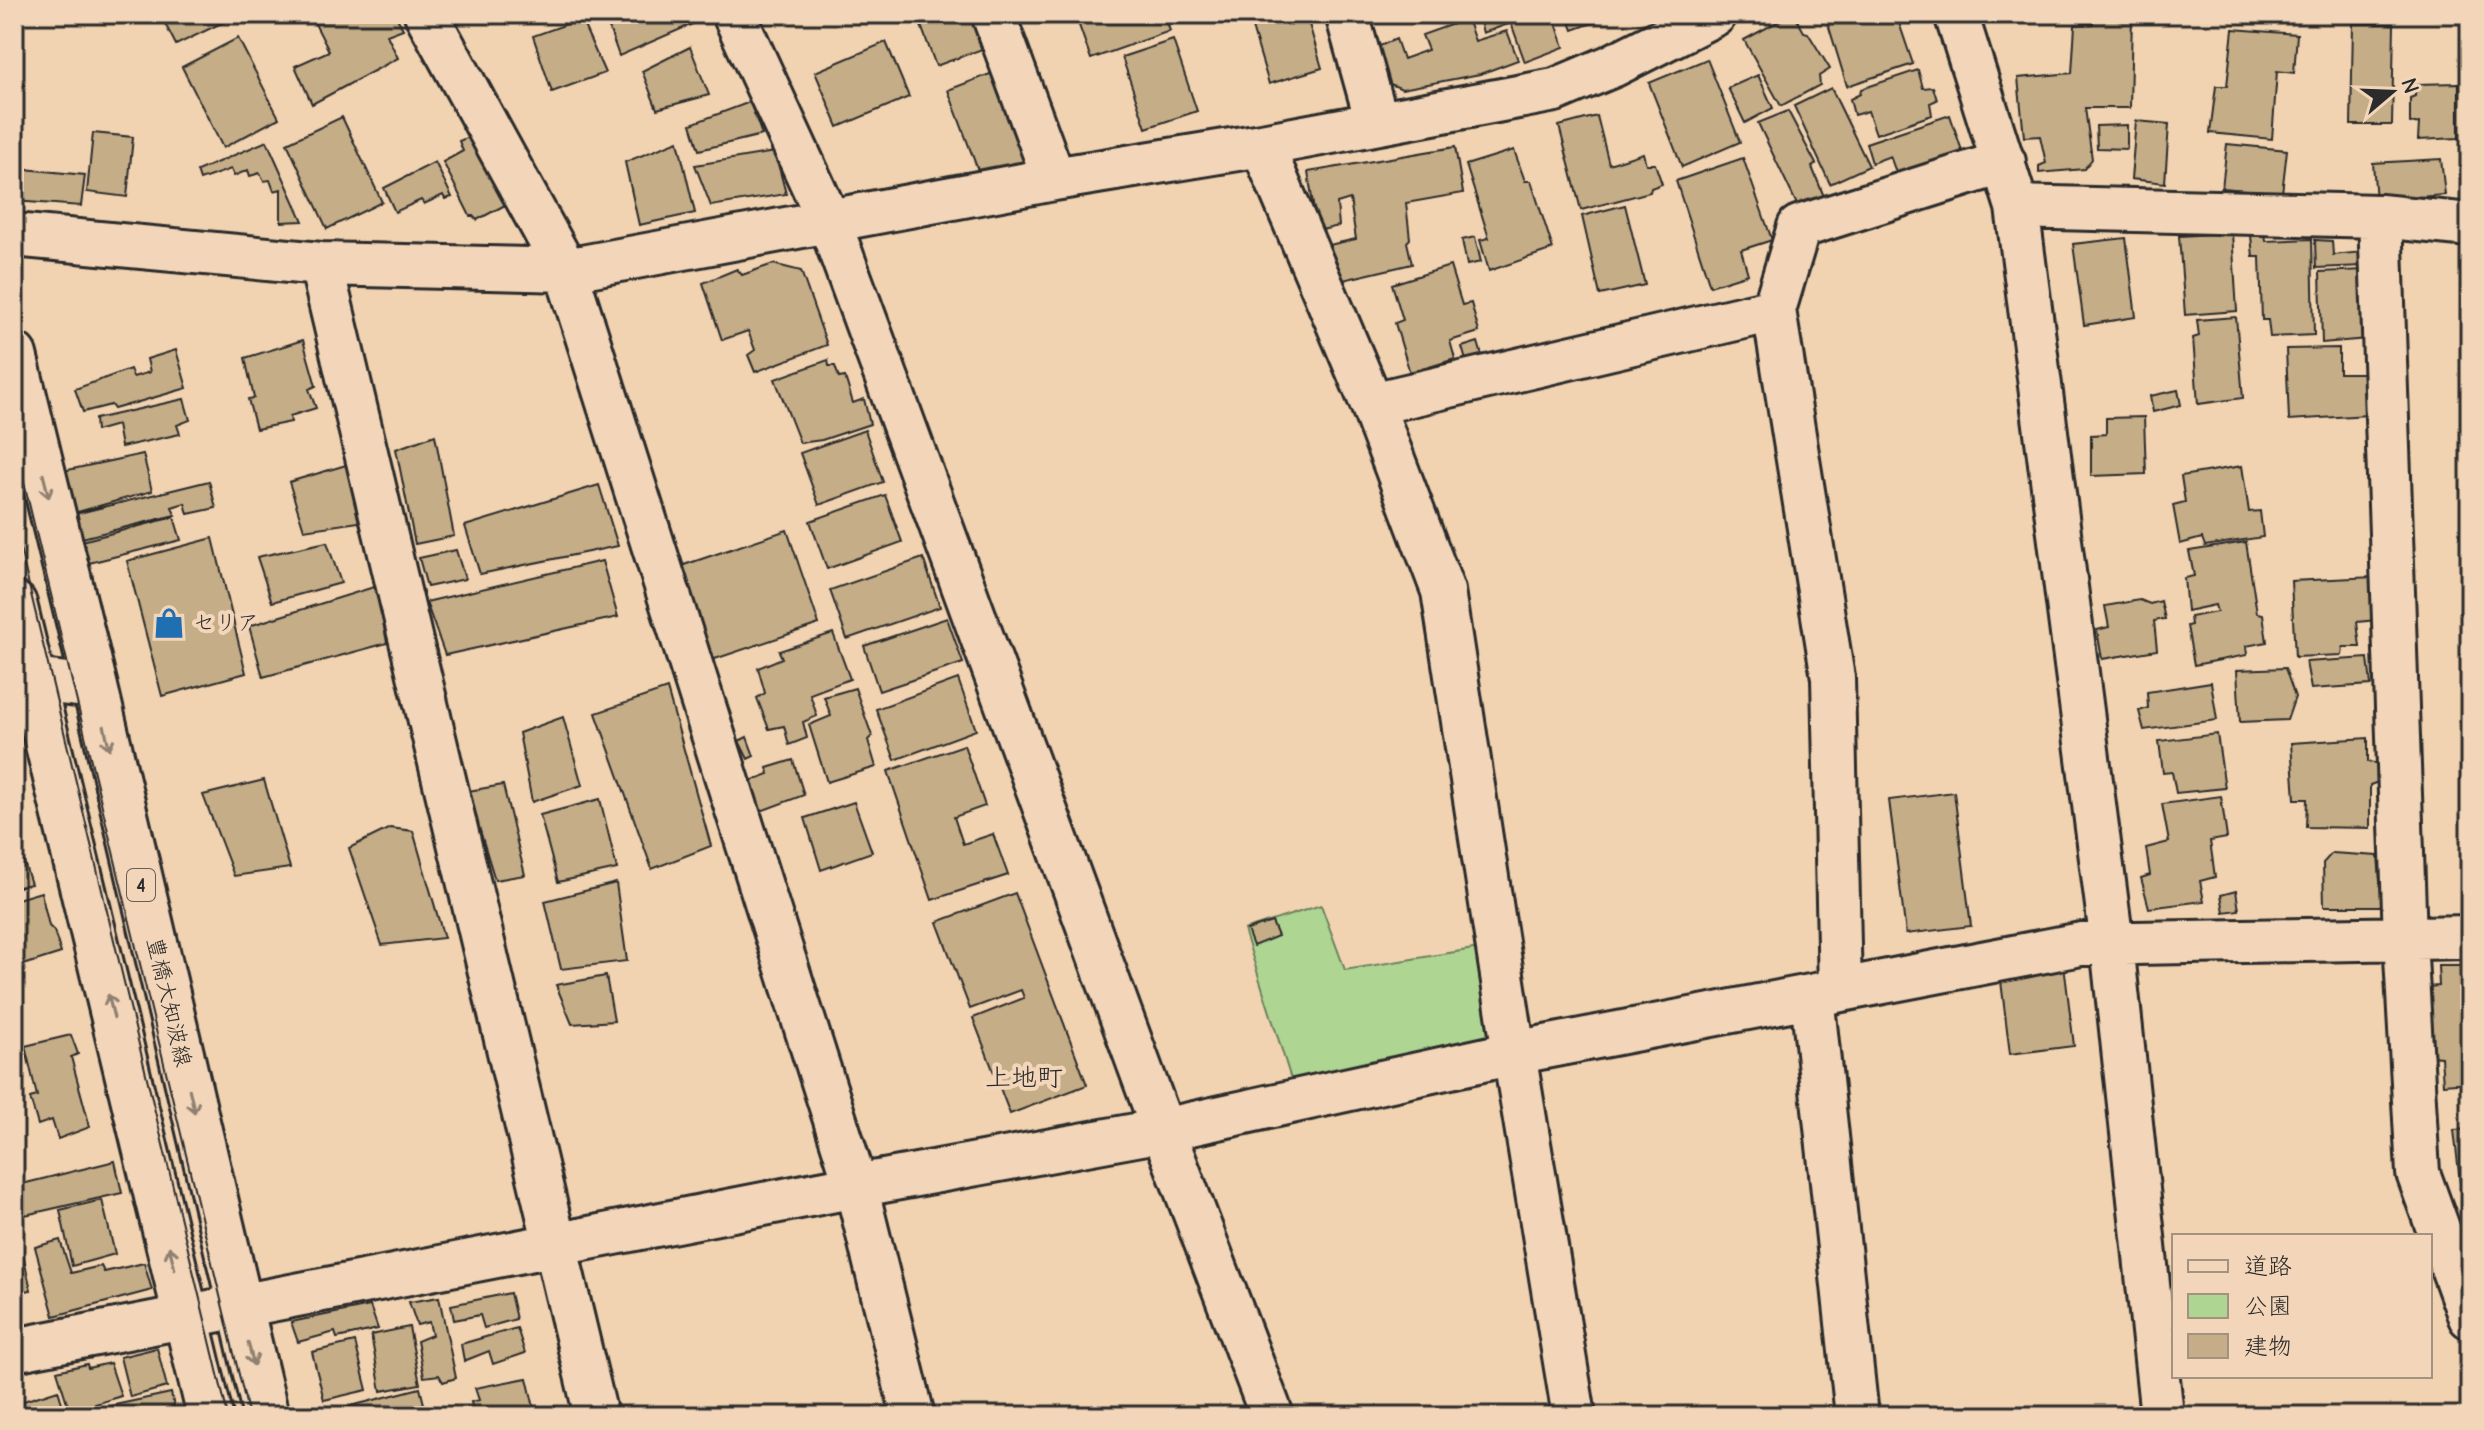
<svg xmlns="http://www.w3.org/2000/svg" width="2484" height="1430" viewBox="0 0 2484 1430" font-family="'Comic Neue','Klee One',sans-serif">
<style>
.green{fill:#aed692;stroke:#6c805e;stroke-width:2}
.building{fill:#c5ad87;stroke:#2b2b2b;stroke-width:2}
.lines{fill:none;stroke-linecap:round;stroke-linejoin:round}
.minor-casing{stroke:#2b2b2b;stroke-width:48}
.major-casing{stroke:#2b2b2b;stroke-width:50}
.minor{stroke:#f3d6b9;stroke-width:42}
.major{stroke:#f3d6b9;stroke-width:44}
.tram{stroke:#2b2b2b;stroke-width:2}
.oneway{stroke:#8f8072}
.labels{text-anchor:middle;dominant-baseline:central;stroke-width:8;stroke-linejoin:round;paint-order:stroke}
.shield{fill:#f3d6b9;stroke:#675e56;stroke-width:2}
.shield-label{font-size:20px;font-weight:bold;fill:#2b2b2b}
.poi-label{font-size:22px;fill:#2b2b2b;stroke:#f3d6b9;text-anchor:start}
.street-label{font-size:22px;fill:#2b2b2b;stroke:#f3d6b9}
.quarter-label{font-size:26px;fill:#2b2b2b;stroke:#f3d6b9}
</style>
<rect width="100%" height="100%" fill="#f1d3b1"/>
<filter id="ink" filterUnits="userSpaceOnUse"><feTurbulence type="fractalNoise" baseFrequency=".0125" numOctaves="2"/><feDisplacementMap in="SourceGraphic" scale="16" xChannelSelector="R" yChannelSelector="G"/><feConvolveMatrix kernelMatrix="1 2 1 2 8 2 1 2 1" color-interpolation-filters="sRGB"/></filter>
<g filter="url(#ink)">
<!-- green -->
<path class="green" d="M1321,905L1345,970L1480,948L1496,1041L1291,1079L1244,930Z"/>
<!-- building -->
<path class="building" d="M160,14H230L232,18L176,45Z
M315,14H395L403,29L387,35L398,58L312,104L295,66L329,51L311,16Z
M604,14H701L704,19L619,56Z
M936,14H972L985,48L936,66L919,20Z
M1075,14H1164L1170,31L1091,59Z
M1248,14H1306L1322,68L1269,84Z
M1478,14H1553L1564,47L1525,62L1511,23L1483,33Z
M1567,14H1617L1573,30Z
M1792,14H1794L1804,32L1808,33L1830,69L1819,76L1820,85L1781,106L1744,40Z
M1825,14H1896L1913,64L1847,86Z
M2015,14H2086V18L2015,15Z
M2093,14H2132L2130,108H2085L2092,159L2084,169L2039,173V166L2046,163L2040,136L2024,137L2018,78L2072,73L2075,25L2093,24Z
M2271,14H2352L2351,17H2271Z
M2434,14H2470V21L2433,19Z
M581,19L605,73L552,92L533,36Z
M1467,19L1475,41L1507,31L1518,60L1480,74L1402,89L1388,83L1375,48L1396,39L1403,59L1428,50L1422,35Z
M2353,24H2394L2392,125H2351Z
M2233,29L2297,34L2294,73L2277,71L2272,139L2210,133L2216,86H2227Z
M238,38L279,118L223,148L182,67Z
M1173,40L1197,111L1146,128L1122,57Z
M886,42L909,97L838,127L815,72Z
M690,47L709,95L657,109L642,71Z
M1707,59L1740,142L1682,167L1649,83Z
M1003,69L1038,161L982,181L948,90Z
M1918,70L1923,88L1933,87L1937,100L1930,103L1932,115L1876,134L1868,111L1854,115L1850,99L1860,94L1861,89Z
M1758,75L1773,108L1745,123L1728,88Z
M2459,83V138L2418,140L2419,123L2410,124V98L2415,96L2416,84Z
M1831,88L1869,166L1830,184L1794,106Z
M750,102L762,135L699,150L691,124Z
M1788,111L1816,164L1812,167L1825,199L1800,211L1758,123Z
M2469,114H2470V209H2467Z
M1950,115L1963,154L1898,178L1890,156L1872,163L1866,143Z
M1597,116L1609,164L1643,153L1646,164H1655L1662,184L1651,188L1650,192L1581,210L1559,126Z
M342,117L382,202L327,229L287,143Z
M2136,121L2169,124L2165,183L2131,179Z
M2127,125V149L2097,148L2096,126Z
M93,133L133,137L127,197L87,192Z
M471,136L507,204L477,220L473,216H470L443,162L463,151L459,141Z
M267,141L303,221L281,222V189L274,191L270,180L264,181L260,173L250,176L248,170L234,176L231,169L200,180L197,171Z
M678,141L695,213L639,225L625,162Z
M2227,144L2287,150L2282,193L2222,188Z
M1455,147L1463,193L1406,203L1410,239L1407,242L1412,264L1339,281L1337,267L1334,266L1329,245L1356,239L1350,199L1337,203L1339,226L1317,231L1308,172Z
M1514,150L1525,181H1531L1553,249L1489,271L1480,240L1489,238L1466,165Z
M775,152L786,194L711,206L695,165Z
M1743,158L1772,240L1741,250L1748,274L1710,286L1676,181Z
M2441,159L2445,195L2376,200L2373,163Z
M435,162L452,197L445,199L443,195L424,204L421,200L395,212L384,188Z
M14,168L85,175L81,206L14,201Z
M1625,205L1645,285L1600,295L1582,216Z
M2232,233L2237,311L2185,315L2179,236Z
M2265,233L2266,241L2312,239L2314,335L2270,337L2268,320H2262L2260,257H2253L2251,235Z
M1475,237L1481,262L1467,265L1462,240Z
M2126,238L2136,317L2084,325L2073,244Z
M2315,240L2332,241L2333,255L2362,252L2363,266L2316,268Z
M773,264L801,271L827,345L755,372L748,355L755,350L748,331L722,340L703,283L737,269L742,275Z
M1450,266L1462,305L1471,303L1479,332L1450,341L1455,359L1410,373L1395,323L1403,320L1392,284Z
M2365,270L2367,339L2322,343L2320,272Z
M2236,317L2243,398L2198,404L2193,338L2199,336L2197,320Z
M303,340L316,386L309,389L316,408L290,416L291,422L256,429L248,399L254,398L245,358Z
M1478,342L1483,359L1467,364L1462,347Z
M2339,348V373H2367L2368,415L2289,420L2286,349Z
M176,350L187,388L114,409L111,405L83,412L75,389L130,369L133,377L150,372L147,359Z
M828,360L829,366H835L839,378L845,377L853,403L864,399L870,424L822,440L800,443L775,379Z
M2178,390L2181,405L2153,412L2150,396Z
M184,399L190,420L177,425L180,434L121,447L117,425L96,431L95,419Z
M2144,417L2146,474L2091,476V435L2106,434V418Z
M865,430L883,482L819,505L800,453Z
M435,435L454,536L415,544L396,449Z
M143,454L152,491L74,513L63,471Z
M346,465L359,522L304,530L289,482Z
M2242,466L2249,512L2260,511L2263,537L2205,546L2202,538L2180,544L2173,505L2185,502L2181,476Z
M209,481L216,508L188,514L185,503L172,507L175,515L82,538L75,514Z
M599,485L618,546L480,574L465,526Z
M885,495L902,542L827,569L810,521Z
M174,517L181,540L89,563L82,541Z
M787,530L819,624L712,660L681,566Z
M213,538L246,673L162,696L127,561Z
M327,542L341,583L272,602L257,557Z
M2246,542L2257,613L2263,614L2267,642L2246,646L2247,655L2194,665L2187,626L2191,625L2190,617L2217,612L2215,605L2187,611L2184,578L2194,576L2189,551Z
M456,550L465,579L427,587L419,558Z
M923,558L940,607L847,639L830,590Z
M602,561L618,617L445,655L426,602Z
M2374,577L2377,620L2357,622L2360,647H2343L2342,655L2295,657L2291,581Z
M377,586L387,643L263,677L249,626Z
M2140,600L2150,604L2161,601L2165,619L2154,621L2157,650L2102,659L2097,630L2109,627L2105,606Z
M947,618L963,663L879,691L864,646Z
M833,633L850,679L810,694L817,716L803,722L807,738L789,745L784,726L769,729L757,698L765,693L758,668L782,658L779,651Z
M2368,658L2371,685L2311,689L2306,662Z
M2285,668L2295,697L2287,720L2240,722L2237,670Z
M958,679L976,730L895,760L876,709Z
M2211,682L2217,720L2144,730L2139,711L2148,708L2147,692Z
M855,688L872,736L868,740L876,767L827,782L809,725L831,716L824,697Z
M667,689L711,846L652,869L596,713Z
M563,717L582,785L532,802L519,733Z
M2217,734L2225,788L2176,793L2172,772L2163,773L2159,741Z
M747,737L754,756L748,759L739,741Z
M2368,738V762L2381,764V781L2370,785V828L2306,827L2307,799H2295L2291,743Z
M964,745L985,806L954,817L963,844L993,834L1008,875L932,900L888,771Z
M793,760L804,795L761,811L750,781L769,774L767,768Z
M264,780L290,868L234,876L203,795Z
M503,785L525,875L495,880L468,791Z
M1954,792L1971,926L1906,934L1889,800Z
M2221,796L2227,838L2210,841L2215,877L2200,881L2204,901L2149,908L2141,878L2150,875L2146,848L2169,842L2162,804Z
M600,799L617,869L558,882L540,815Z
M854,802L872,852L821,870L805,818Z
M390,828L413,831L444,938L382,945L349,848Z
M19,847L31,884L14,888V849Z
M2332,853L2378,856L2382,906H2324L2323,863Z
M616,883L627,961L561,969L545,901Z
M2236,891L2239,910L2224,912L2221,895Z
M41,892L49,926L54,931L61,953L14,968V900Z
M1015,893L1087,1085L1010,1114L973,1018L1024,998L1021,990L970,1009L937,922Z
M1272,922L1278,936L1253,946L1247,930Z
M2064,965L2074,1046L2010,1054L2000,973Z
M2438,966H2470V1082L2443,1084L2441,1057L2430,1056L2426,987L2439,986Z
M606,976L614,1021L572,1024L556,985Z
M71,1035L78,1054L71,1057L90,1127L58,1139L52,1120L38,1125L30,1098L37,1096L25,1046Z
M2470,1129V1192H2468L2469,1182H2460L2454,1130Z
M115,1161L122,1193L25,1215L18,1185Z
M102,1200L115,1254L72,1266L60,1210Z
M14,1227H17L31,1290L14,1293Z
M60,1240L71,1273L101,1266L104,1272L144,1263L152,1290L54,1316L35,1247Z
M510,1293L516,1319L484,1328L480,1315L454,1320L451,1305Z
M439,1297L456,1378L443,1382L439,1375L424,1377L417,1341L432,1335L429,1322L417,1325L409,1302Z
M370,1306L378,1329L337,1338L335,1332L298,1342L291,1322Z
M409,1327L420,1384L381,1391L371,1335Z
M517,1328L525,1353L493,1364L489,1351L464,1361L461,1344Z
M355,1342L367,1390L324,1400L312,1352Z
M157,1348L167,1387L130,1397L120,1357Z
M110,1363L121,1396L70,1412L57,1371L87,1364L88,1368Z
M527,1378L536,1416H474L471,1402L479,1400L475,1388Z
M420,1388L427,1416H329L328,1412Z
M58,1390L66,1416H14V1404Z
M171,1393L176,1416H113L110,1406Z"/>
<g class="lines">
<defs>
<path id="minor" d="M426,14L566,270L856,1186L913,1416
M734,14L829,221L1163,1130L1272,1416
M993,14L1054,179
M1347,14L1377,122
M1956,14L2017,207L2112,944L2162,1416
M1262,145L1372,404L1443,591L1514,1053L1574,1416
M2017,207L2380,216L2470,225
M2380,216L2405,939L2418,1173L2470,1317
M14,235L321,264L566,270L1054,179L1262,145L1555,90L1612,66L1715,14
M321,264L596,1416
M1372,404L1774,310
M14,678L95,687
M1840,990L1833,678L1774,310L1799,227L2004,162
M1812,996L1857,1416
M14,1350L856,1186L1163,1130L1514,1053L2081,944L2470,937"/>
<path id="major" d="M14,355L95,687L266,1416
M14,604L210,1416"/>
</defs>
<!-- minor casing -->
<use href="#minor" class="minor-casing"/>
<!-- major casing -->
<use href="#major" class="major-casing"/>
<!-- minor -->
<use href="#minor" class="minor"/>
<!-- major -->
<use href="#major" class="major"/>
<!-- tram -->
<path class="tram" d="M14,441L249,1416
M14,523L228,1416"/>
</g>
<!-- one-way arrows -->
<defs><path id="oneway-shaft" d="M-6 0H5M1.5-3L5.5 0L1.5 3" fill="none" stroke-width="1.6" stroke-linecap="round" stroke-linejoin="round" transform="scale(2)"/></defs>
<g class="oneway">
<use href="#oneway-shaft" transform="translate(46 486) rotate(76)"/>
<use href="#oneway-shaft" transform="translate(107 738) rotate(77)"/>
<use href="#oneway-shaft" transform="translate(111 1006) rotate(-104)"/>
<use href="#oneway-shaft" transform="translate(192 1101) rotate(77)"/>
<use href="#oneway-shaft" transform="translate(172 1258) rotate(-104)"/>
<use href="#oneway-shaft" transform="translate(251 1354) rotate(76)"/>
</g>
</g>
<!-- icons -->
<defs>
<symbol id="shop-bare" viewBox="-9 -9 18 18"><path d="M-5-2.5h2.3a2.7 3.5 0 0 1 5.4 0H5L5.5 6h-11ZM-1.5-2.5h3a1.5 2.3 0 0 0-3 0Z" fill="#1f6fb2" stroke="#f3d6b9" stroke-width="2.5" paint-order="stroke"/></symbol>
</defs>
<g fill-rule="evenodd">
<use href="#shop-bare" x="147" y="601" width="44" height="44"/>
</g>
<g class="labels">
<!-- shield labels -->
<rect class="shield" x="127" y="869" width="28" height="32" rx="6"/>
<g class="shield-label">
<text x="141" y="885">4</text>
</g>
<!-- poi labels -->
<g class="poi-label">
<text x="193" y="623">セリア</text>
</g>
<!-- street labels -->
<g class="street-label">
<text transform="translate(169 1002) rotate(77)">豊橋大知波線</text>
</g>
<!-- quarter labels -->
<g class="quarter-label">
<text x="1024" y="1078">上地町</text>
</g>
</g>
<!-- margin -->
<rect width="2484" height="1430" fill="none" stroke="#f3d6b9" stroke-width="48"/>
<rect x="24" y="24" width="2436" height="1382" fill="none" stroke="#2b2b2b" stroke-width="3" filter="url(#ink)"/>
<!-- legend -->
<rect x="2172" y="1234" width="260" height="144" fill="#f3d6b9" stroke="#a39280" stroke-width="2"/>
<rect x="2188" y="1260" width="40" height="12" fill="#f3d6b9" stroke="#a39280" stroke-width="2"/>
<text x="2244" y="1274" font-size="24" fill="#2b2b2b">道路</text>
<rect x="2188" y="1294" width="40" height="24" fill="#aed692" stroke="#a39280" stroke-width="2"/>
<text x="2244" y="1314" font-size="24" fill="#2b2b2b">公園</text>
<rect x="2188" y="1334" width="40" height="24" fill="#c5ad87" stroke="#a39280" stroke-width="2"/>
<text x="2244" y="1354" font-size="24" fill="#2b2b2b">建物</text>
<!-- north arrow -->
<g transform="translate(2392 92) rotate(71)" stroke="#f3d6b9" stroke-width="6" paint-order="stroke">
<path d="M0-6L14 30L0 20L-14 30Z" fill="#2b2b2b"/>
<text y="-12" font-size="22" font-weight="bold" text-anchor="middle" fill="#2b2b2b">N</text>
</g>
</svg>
